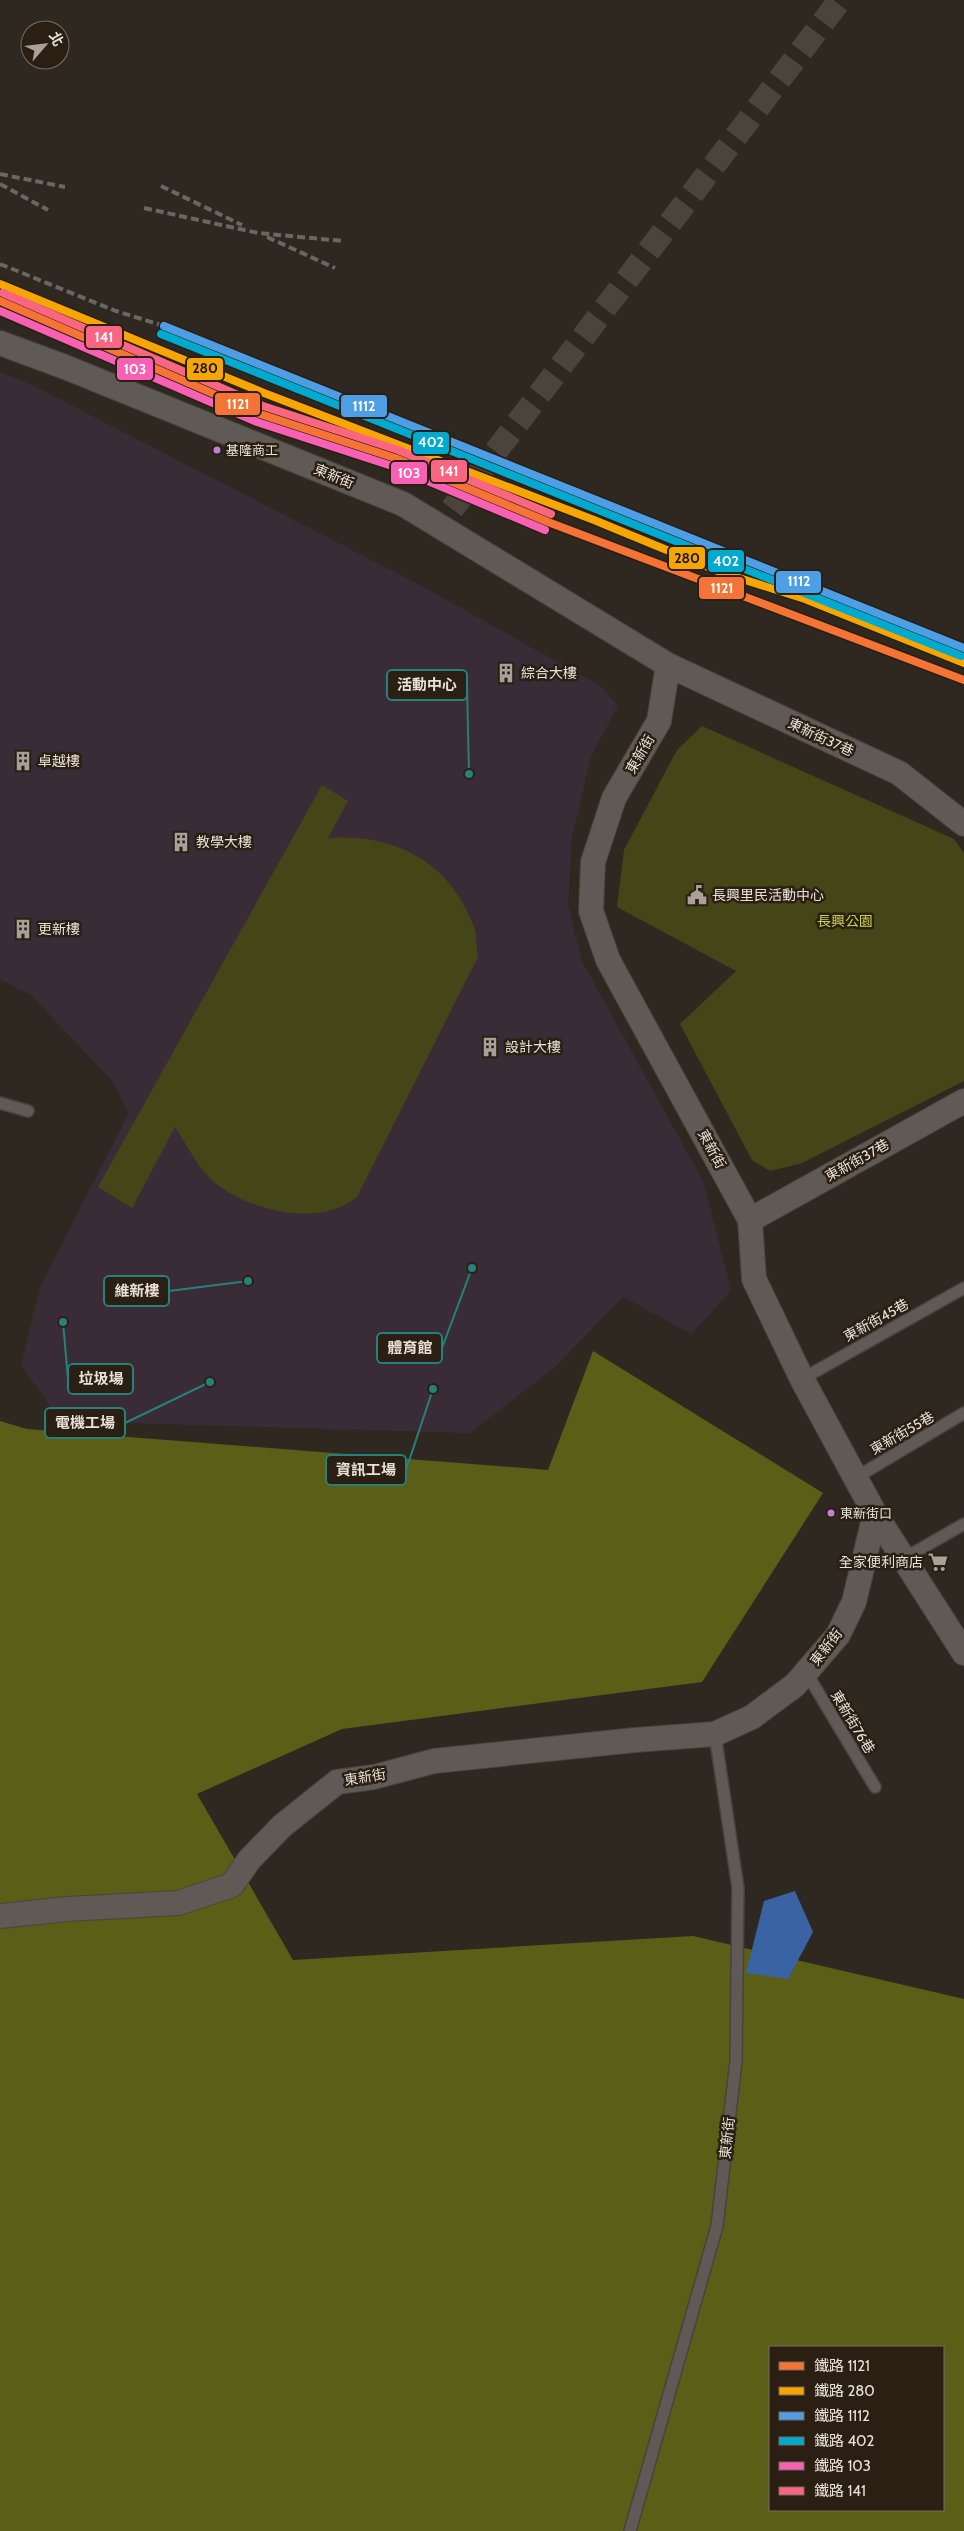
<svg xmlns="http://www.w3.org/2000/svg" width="964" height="2531" viewBox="0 0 964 2531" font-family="Cabin,'Noto Sans TC',sans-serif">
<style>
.education{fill:#3a2c36}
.green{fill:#444617}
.forest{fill:#5a5e17;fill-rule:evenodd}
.water{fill:#3963a3}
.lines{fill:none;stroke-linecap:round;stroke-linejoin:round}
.minor-tunnel{stroke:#4a443d;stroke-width:24;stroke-dasharray:24 12;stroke-linecap:butt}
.service-casing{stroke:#48433c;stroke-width:14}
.minor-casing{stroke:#48433c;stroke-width:26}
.service{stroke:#5f5a55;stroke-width:11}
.minor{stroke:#5f5a55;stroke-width:24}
.rail{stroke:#6a6661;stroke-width:4;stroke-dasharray:8 4;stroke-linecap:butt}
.rail-1-casing{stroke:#2a1f12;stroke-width:11}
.rail-2-casing{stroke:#2a1f12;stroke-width:11}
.rail-3-casing{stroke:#2a1f12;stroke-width:11}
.rail-4-casing{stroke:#2a1f12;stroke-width:11}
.rail-5-casing{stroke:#2a1f12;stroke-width:11}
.rail-6-casing{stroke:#2a1f12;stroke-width:11}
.rail-1{stroke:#f57335;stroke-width:8}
.rail-2{stroke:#f7a600;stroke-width:8}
.rail-3{stroke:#4d9ee5;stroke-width:8}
.rail-4{stroke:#00a9ce;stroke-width:8}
.rail-5{stroke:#f860b3;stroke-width:8}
.rail-6{stroke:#fa6682;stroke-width:8}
.bus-dot{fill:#c07fdc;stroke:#2a1f12;stroke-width:2}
.labels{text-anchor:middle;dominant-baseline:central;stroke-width:5;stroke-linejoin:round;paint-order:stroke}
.bus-label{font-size:13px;fill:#e9e1d9;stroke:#2a1f12;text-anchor:start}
.street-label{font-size:14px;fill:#e9e1d9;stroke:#2a1f12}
.poi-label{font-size:14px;fill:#e9e1d9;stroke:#2a1f12;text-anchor:start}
.park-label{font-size:14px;fill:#c9d24e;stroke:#2a1f12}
.leader{fill:none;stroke:#258179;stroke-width:2}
.callout-dot{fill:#258179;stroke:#2a1f12;stroke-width:2}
.callout{fill:#2a1f12;stroke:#258179;stroke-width:2}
.callout-label{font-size:15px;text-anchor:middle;font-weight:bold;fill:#e9e1d9}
.line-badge{stroke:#2a1f12;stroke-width:2}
.badge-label{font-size:14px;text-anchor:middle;font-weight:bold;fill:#fff}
.pale-badge-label{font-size:14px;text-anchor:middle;font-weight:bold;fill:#111}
</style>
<rect width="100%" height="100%" fill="#2e2821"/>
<!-- education -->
<path class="education" d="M0,372L34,386L418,584L602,687L618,706L591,756L572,837L568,905L582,961L703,1181L731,1290L692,1334L623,1297L554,1368L470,1433L61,1421L21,1365L40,1288L128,1114L115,1084L31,995L0,979Z"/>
<!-- green -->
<path class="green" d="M702,726L954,839L964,853V1081L802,1163L770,1171L752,1160L680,1024L736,971L617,907L624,850L677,750Z
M322,785L348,801L328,838C395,833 450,862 474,927C477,936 476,948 478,957L357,1197C351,1201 344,1206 337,1208C300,1223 237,1206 209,1177C195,1163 186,1143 175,1127L132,1208L98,1187Z"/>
<!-- forest -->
<path class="forest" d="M593,1351L823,1493L702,1682L342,1729L197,1794L293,1960L693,1936L964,1999V2531H0V1421L27,1429L548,1470ZM770,2347H943V2510H770Z"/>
<!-- water -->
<path class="water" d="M795,1891L813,1932L788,1979L746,1973L764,1901Z"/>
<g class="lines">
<!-- minor-tunnel -->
<path class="minor-tunnel" d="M452,509L840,0"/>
<defs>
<path id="service" d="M0,1103L28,1111
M802,1379L964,1288
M855,1478L964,1413
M903,1559L964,1524
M806,1672L875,1787
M630,2531L717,2226L736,2061L738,1888L715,1734"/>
<path id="minor" d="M0,343L65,367L403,504L668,665L899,773L964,824
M668,665L659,721L614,798L593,862L591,911L608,960L750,1220L754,1279L802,1379L875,1514L964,1653
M750,1220L964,1101
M0,1916L67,1909L178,1903L232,1885L249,1860L282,1826L337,1782L374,1777L434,1761L635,1740L715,1734L752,1717L795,1685L838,1635L854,1602L875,1514"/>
</defs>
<!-- service casing -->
<use href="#service" class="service-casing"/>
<!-- minor casing -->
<use href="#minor" class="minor-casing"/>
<!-- service -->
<use href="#service" class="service"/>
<!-- minor -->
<use href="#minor" class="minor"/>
<!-- rail -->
<path class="rail" d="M0,174L65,187
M0,184L48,210
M161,186L242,225
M144,208L258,233L343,241
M267,237L335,268
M0,264L116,311L164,326
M924,647L964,660"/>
<defs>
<path id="rail-1" d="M0,301L260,414L395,458L548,522L964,680"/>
<path id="rail-2" d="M0,284L264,393L594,520L720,572L805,599L964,663"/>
<path id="rail-3" d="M164,326L964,648"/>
<path id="rail-4" d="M161,334L961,656"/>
<path id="rail-5" d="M0,311L257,422L392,466L545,530"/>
<path id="rail-6" d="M3,293L263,406L398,450L551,514"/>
</defs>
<!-- rail-1 casing -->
<use href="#rail-1" class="rail-1-casing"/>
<!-- rail-2 casing -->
<use href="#rail-2" class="rail-2-casing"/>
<!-- rail-3 casing -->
<use href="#rail-3" class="rail-3-casing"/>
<!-- rail-4 casing -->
<use href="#rail-4" class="rail-4-casing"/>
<!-- rail-5 casing -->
<use href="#rail-5" class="rail-5-casing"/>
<!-- rail-6 casing -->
<use href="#rail-6" class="rail-6-casing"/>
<!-- rail-1 -->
<use href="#rail-1" class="rail-1"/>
<!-- rail-2 -->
<use href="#rail-2" class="rail-2"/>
<!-- rail-3 -->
<use href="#rail-3" class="rail-3"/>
<!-- rail-4 -->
<use href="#rail-4" class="rail-4"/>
<!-- rail-5 -->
<use href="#rail-5" class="rail-5"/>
<!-- rail-6 -->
<use href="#rail-6" class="rail-6"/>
</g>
<!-- icons -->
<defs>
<symbol id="building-bare" viewBox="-9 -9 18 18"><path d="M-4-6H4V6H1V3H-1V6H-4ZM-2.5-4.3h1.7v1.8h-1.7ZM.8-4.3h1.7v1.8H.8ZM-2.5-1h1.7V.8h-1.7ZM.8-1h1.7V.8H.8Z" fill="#a8a099" stroke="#2a1f12" stroke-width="2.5" paint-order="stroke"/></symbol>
<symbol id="civic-bare" viewBox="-9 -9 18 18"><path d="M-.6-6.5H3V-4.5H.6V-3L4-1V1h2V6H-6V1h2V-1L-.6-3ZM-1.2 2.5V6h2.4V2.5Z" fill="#a8a099" stroke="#2a1f12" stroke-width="2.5" paint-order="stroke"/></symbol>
<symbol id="supermarket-bare" viewBox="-9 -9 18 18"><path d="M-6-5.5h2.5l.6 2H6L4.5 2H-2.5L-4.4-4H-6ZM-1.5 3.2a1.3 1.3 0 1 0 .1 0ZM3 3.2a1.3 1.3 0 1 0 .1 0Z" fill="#a8a099" stroke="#2a1f12" stroke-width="2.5" paint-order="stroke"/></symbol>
</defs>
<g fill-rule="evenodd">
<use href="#building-bare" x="492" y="659" width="28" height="28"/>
<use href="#building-bare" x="9" y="747" width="28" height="28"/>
<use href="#building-bare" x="167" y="828" width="28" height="28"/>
<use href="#civic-bare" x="683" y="881" width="28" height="28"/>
<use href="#building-bare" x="9" y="915" width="28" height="28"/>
<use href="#building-bare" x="476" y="1033" width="28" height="28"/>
<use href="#supermarket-bare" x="924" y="1548" width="28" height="28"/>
</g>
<!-- markers -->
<g class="bus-dot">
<circle cx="217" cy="450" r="4.5"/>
<circle cx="831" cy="1513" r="4.5"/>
</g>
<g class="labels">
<!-- bus labels -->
<g class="bus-label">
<text x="226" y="450">基隆商工</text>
<text x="840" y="1513">東新街口</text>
</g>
<!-- street labels -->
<g class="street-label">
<text transform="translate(334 476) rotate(22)">東新街</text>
<text transform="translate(821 737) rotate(25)">東新街37巷</text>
<text transform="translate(640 754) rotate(-60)">東新街</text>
<text transform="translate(712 1149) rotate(61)">東新街</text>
<text transform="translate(857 1160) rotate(-29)">東新街37巷</text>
<text transform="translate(876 1320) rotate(-29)">東新街45巷</text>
<text transform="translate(902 1433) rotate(-30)">東新街55巷</text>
<text transform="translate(826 1647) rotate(-52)">東新街</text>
<text transform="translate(853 1722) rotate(59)">東新街76巷</text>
<text transform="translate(365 1777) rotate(-9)">東新街</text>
<text transform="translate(727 2138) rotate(-84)">東新街</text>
</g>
<!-- poi labels -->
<g class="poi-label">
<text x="521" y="673">綜合大樓</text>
<text x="38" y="761">卓越樓</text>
<text x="196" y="842">教學大樓</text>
<text x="712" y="895">長興里民活動中心</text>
<text x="38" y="929">更新樓</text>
<text x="505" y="1047">設計大樓</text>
<text x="923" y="1562" text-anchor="end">全家便利商店</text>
</g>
<!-- park labels -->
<g class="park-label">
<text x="845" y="921">長興公園</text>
</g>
</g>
<!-- callouts -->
<path class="leader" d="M469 774L467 685M248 1281L169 1291M472 1268L442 1348M63 1322L68 1379M210 1382L125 1423M433 1389L406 1470"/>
<g class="callout-dot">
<circle cx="469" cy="774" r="5"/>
<circle cx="248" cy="1281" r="5"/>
<circle cx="472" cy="1268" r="5"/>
<circle cx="63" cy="1322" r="5"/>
<circle cx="210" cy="1382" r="5"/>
<circle cx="433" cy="1389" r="5"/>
</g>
<g class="callout">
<rect x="387" y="670" width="80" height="30" rx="5"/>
<rect x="104" y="1276" width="65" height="30" rx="5"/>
<rect x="377" y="1333" width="65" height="30" rx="5"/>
<rect x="68" y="1364" width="65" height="30" rx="5"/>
<rect x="45" y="1408" width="80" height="30" rx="5"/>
<rect x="326" y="1455" width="80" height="30" rx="5"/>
</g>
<g class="callout-label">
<text x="427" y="690">活動中心</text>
<text x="137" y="1296">維新樓</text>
<text x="410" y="1353">體育館</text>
<text x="101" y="1384">垃圾場</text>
<text x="85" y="1428">電機工場</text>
<text x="366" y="1475">資訊工場</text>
</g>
<g class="line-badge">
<rect x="85" y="325" width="38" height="24" rx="5" fill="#fa6682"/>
<rect x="186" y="357" width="38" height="24" rx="5" fill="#f7a600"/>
<rect x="116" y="357" width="38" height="24" rx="5" fill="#f860b3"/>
<rect x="214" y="392" width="47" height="24" rx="5" fill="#f57335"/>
<rect x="340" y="394" width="48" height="24" rx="5" fill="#4d9ee5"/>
<rect x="412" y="431" width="38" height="24" rx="5" fill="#00a9ce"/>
<rect x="430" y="459" width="38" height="24" rx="5" fill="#fa6682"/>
<rect x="390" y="461" width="38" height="24" rx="5" fill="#f860b3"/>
<rect x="668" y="546" width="38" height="24" rx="5" fill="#f7a600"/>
<rect x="707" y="549" width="38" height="24" rx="5" fill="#00a9ce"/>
<rect x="775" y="570" width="47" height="24" rx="5" fill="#4d9ee5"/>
<rect x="698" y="576" width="47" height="24" rx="5" fill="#f57335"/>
</g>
<g class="badge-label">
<text x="104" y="342">141</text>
<text x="135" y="374">103</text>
<text x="238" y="409">1121</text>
<text x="364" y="411">1112</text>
<text x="431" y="447">402</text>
<text x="449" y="476">141</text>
<text x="409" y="478">103</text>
<text x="726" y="566">402</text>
<text x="799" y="586">1112</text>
<text x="722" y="593">1121</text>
</g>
<g class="pale-badge-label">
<text x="205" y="373">280</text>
<text x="687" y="563">280</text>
</g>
<!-- legend -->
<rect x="769" y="2346" width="175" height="165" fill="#2a1f12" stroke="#766d62"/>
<rect x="779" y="2362" width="25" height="8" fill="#f57335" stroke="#766d62"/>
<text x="814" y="2371" font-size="15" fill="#e9e1d9">鐵路 1121</text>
<rect x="779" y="2387" width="25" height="8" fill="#f7a600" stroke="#766d62"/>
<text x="814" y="2396" font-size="15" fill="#e9e1d9">鐵路 280</text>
<rect x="779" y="2412" width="25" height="8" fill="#4d9ee5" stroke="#766d62"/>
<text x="814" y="2421" font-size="15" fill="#e9e1d9">鐵路 1112</text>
<rect x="779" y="2437" width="25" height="8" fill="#00a9ce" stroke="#766d62"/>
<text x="814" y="2446" font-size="15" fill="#e9e1d9">鐵路 402</text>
<rect x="779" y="2462" width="25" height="8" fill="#f860b3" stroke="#766d62"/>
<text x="814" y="2471" font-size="15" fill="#e9e1d9">鐵路 103</text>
<rect x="779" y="2487" width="25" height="8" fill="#fa6682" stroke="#766d62"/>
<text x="814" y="2496" font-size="15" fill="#e9e1d9">鐵路 141</text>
<!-- north arrow -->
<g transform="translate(45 45) rotate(62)"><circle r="24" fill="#2a1f12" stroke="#766d62"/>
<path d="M0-4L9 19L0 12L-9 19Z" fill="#a8a099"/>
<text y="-8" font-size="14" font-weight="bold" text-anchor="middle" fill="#e9e1d9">北</text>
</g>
</svg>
